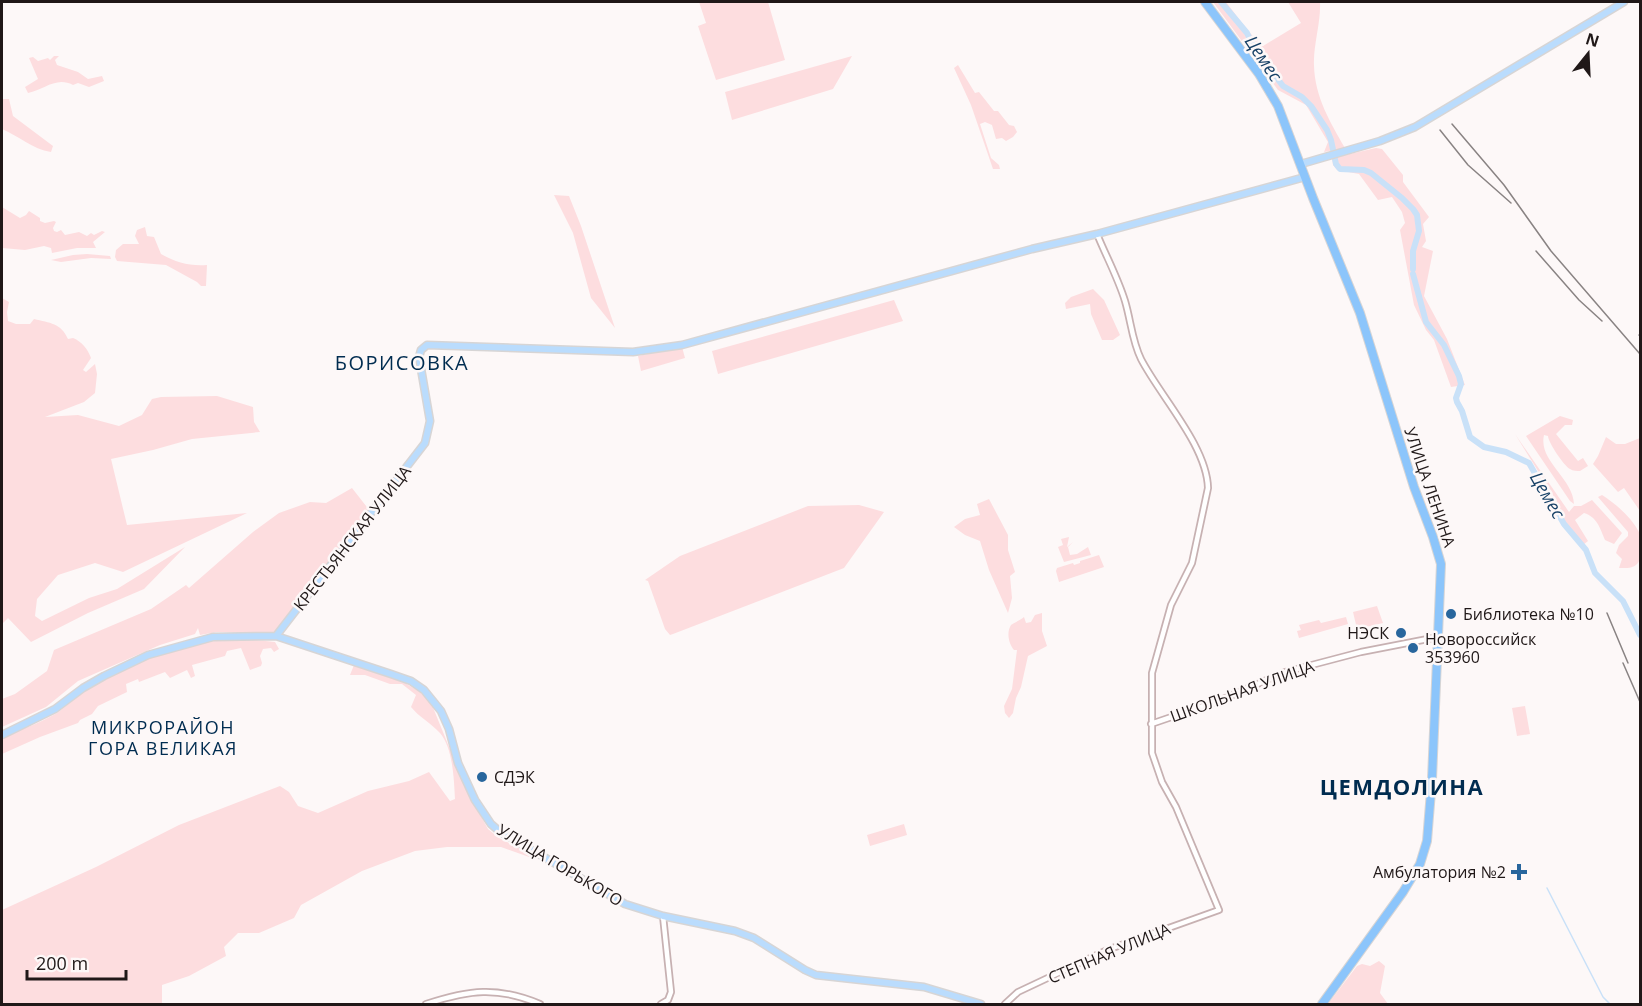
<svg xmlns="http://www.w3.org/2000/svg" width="1642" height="1006" viewBox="0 0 1642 1006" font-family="'Open Sans',sans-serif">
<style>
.green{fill:#fddddf}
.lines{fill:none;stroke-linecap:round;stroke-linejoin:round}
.stream{stroke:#c9e1f8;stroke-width:1.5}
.river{stroke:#c9e1f8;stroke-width:6}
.minor-casing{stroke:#c7b1b2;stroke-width:8}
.major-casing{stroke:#d7d5d5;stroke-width:9}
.highway-casing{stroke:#d7d5d5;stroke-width:10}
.minor{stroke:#fff;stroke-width:4.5}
.major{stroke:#badcfd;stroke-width:6}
.highway{stroke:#8cc5fb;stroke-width:8}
.rail{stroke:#898383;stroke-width:1.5}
.poi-dot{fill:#28669d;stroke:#fdf8f8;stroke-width:2}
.labels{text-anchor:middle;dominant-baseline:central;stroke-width:5;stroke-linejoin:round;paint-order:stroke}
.street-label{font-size:16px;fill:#201818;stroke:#fdf8f8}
.poi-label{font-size:16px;fill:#201818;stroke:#fdf8f8;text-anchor:start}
.water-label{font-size:18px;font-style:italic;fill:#174167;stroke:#fdf8f8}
.neighbourhood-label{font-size:18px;letter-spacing:1.5px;fill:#002c50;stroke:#fdf8f8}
.quarter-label{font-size:20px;letter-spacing:1.5px;fill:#002c50;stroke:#fdf8f8}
.district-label{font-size:22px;font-weight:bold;letter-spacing:1.5px;fill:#002c50;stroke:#fdf8f8}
</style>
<rect width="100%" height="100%" fill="#fdf8f8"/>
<!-- green -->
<path class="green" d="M699,2H768L785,60L716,80L698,26L706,23Z
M1213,2H1226L1249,32L1263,46L1301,23L1288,2H1320C1321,23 1313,45 1314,66C1315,97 1330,122 1345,148L1324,152L1328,142L1306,105L1278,90Z
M54,56H59L55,60L57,65L78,72L88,79L102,76L104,81L89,87L78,83L73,85C56,76 44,90 28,93L25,87L38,79L29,58L33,57L38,61L48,58L50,60Z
M852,56L833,89L732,120L725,92Z
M958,65L975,93L979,92L994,111H998L1009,125L1014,126L1017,132L1013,137L1006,141L1002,138L996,139L992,125L985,122L980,124L991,158L999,165L1000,169H993L971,105L954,68Z
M2,99H9L13,116L53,146L51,152C32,149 19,136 2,129Z
M1376,148L1382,149L1403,175V182L1429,217L1423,224L1426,241L1422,247L1433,251L1424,296L1447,339L1465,385L1451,387L1434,340L1426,330L1414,305L1400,230L1405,223L1402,212L1392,197L1378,200L1359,174L1337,170L1333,165L1332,158Z
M554,195L569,196L581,226L615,328L591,298L573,233Z
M2,207L20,218L26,215L29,211L40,218V221L45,223L54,221L56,222L53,228L54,231L57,232L61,230L65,235L79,232L87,236L91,233L94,235L102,231L105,232L93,242L96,248H77L52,253L51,248L44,246L25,250L2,248Z
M145,227L147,236L154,237L161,254C177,263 189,266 207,265L206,286H201L197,282L166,265L117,261L115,257L116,250L123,244H139L135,236L137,230Z
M87,254L110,256L111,259L91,258L61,262L51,260L73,255Z
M1093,289L1104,300L1120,335L1113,340H1102L1091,314L1090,304L1066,309L1065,303L1071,297Z
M2,298L9,302L7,312L8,321L16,324H30L34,319C50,323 61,323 68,339L73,338C81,341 88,349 91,358L83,370L86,372L95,364L97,374L95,393L84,402L45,417L78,415L119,426L142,415L152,399L161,397L217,396L253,407L254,422L260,432L192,439L153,450L111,459L127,525L247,513L123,572L95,563L58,575L37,599L35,616L42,621L89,598L117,589L185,547L144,589L88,613L31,642L8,618L2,624Z
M894,300L903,321L718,374L712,351Z
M682,347L685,358L641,371L638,356Z
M1560,416L1573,420L1572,425H1565L1556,434L1578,461L1583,458L1588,466L1580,471C1577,471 1573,471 1570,469C1564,466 1548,442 1548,436L1544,435C1538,461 1573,478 1574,504L1570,501L1526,436Z
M1515,434L1569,512L1574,506H1581L1592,500L1622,533L1614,544L1605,540C1600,528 1597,517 1584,513L1575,520L1588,541L1583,545L1566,523L1556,500Z
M1606,437L1616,444H1625L1640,438V511L1624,488L1618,492L1593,464L1598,456Z
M352,488L370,511L274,633L217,632L200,635L198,628L195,634L160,645L78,681L46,707L2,727V699L15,694L47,671L54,650L151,609L186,585L189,588L253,532L279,513L310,502L326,503Z
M1602,495C1616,504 1631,517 1639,532C1642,538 1642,560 1637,564C1632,569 1625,568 1619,568L1622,559L1616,553L1619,545L1628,536V532L1598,497Z
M989,499L1008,535V550L1015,572L1010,576L1012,598L1008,613L989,570L980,541L965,535L954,527L965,519L980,515L977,504Z
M859,505L884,512L844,568L673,634L670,635L665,629L648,581L645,580L680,556L808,506Z
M1069,537L1067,547L1073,542L1068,547L1070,555L1077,554L1088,547L1091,555L1064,562L1058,547L1063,545L1061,539Z
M1099,555L1104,567L1059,582L1056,571L1057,568L1073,563L1074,565L1080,563V561Z
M1377,606L1383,623L1357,629L1353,612Z
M1042,613V631L1047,646L1028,656L1021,687L1016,698L1013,713L1009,718L1005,713L1004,706L1012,689L1017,650H1014C1009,644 1006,633 1011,625C1013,623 1021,620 1024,617L1026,623L1031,622L1035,615Z
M1346,617L1348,624L1299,638L1297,631L1301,630L1299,625L1319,620L1321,623Z
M238,638L275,642L279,649L274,652L271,648L263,649L260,656L262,663L261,666L250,670L241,648L227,651L225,656L192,665L195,676L191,678L187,670L170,678L165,672L139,682L138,679L126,684L127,692L98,706L92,714L80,720L78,723L40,737L2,754V737C20,730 40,723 57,713C68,705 78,695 90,688C136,660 185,639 238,638Z
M354,665L405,683L420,692L432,705L467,791L488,829L499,838L533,855L532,858L501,847H447L415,851L362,871L301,905L294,918L259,933H238L224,947L226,956L189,976L162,985V1004H2V910L96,867L179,825L280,786L289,792L298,806L318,813L368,791L409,781L429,772L450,801L455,799C454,780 453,748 440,733C431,723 419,717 411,707L416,695L402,684H390L365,675H350Z
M1525,706L1530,734L1517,736L1512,708Z
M904,824L907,835L870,846L867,835Z
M1379,961L1385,966L1380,993L1388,1004H1328L1357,966L1362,964L1370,966Z"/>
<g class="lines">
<!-- stream -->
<path class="stream" d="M1547,888L1603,997L1610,1004"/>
<!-- river -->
<path class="river" d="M1221,2L1247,33L1256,51L1283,86L1302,97L1311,106L1327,130L1331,140L1336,164L1340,169L1364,170L1371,173L1402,198L1413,209L1417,215L1419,231L1413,251V269
M1413,274L1426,322L1444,345L1459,376L1461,384L1456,398L1457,402L1462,411L1470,437L1484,447L1506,452L1529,463L1564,524L1586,550L1595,573L1623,601L1640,635"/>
<defs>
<path id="minor" d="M1151,724L1221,700L1285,672L1361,652L1438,637
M426,1004C469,990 497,986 540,1004
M661,1004L668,1000L671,992L663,916
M1005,1004L1018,992L1107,950L1219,910L1176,807L1162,782L1152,753V673L1171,605L1192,563L1208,488C1207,446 1160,396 1141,359C1132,341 1131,321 1125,301C1118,278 1106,256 1097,234"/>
<path id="major" d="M1301,164L1380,141L1415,127L1624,2
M276,636L425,443L430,421L419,357L421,350L427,345L633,352L682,345L1032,249L1097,234L1305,177
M2,735L55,709L83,688L104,676L148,655L213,637L276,636L391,674L411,681L424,690L441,711L449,729L458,763L475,800L491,824L499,831L625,904L663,916L735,931L754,938L805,970L816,975L924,987L981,1004"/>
<path id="highway" d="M1205,2L1259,74L1278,106L1313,198L1360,313L1414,487L1433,537L1441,564L1432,779L1427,841L1420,864L1403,892L1322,1004"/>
</defs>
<!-- minor casing -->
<use href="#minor" class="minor-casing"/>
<!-- major casing -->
<use href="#major" class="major-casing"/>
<!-- highway casing -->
<use href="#highway" class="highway-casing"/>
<!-- minor -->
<use href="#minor" class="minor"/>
<!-- major -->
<use href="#major" class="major"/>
<!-- highway -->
<use href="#highway" class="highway"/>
<!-- rail -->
<path class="rail" d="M1452,124L1504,185L1551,251L1640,354
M1440,130L1468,165L1511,203
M1536,251L1579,300L1602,321
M1639,335L1640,336
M1607,613L1628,663
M1623,663L1640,702"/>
</g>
<!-- markers -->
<g class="poi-dot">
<circle cx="1451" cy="614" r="6"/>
<circle cx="1401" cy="633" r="6"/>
<circle cx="1413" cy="648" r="6"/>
<circle cx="482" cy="777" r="6"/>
<path d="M1516 863h6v6h6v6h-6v6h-6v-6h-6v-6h6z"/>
</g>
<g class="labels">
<!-- street labels -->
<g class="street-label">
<text transform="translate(1430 487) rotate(71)">УЛИЦА ЛЕНИНА</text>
<text transform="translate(352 538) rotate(-52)">КРЕСТЬЯНСКАЯ УЛИЦА</text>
<text transform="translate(1242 691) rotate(-20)">ШКОЛЬНАЯ УЛИЦА</text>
<text transform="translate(560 865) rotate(31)">УЛИЦА ГОРЬКОГО</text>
<text transform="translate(1109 953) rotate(-23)">СТЕПНАЯ УЛИЦА</text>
</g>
<!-- poi labels -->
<g class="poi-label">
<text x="1463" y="614">Библиотека №10</text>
<text x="1389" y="633" text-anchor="end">НЭСК</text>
<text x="1425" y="639">Новороссийск<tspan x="1425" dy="18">353960</tspan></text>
<text x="494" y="777">СДЭК</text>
<text x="1506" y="872" text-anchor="end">Амбулатория №2</text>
</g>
<!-- water labels -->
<g class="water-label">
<text transform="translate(1264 58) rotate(56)">Цемес</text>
<text transform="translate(1548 495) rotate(60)">Цемес</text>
</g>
<!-- neighbourhood labels -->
<g class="neighbourhood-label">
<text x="163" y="727">МИКРОРАЙОН<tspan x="163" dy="21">ГОРА ВЕЛИКАЯ</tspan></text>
</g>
<!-- quarter labels -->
<g class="quarter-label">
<text x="402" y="362">БОРИСОВКА</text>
</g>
<!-- district labels -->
<g class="district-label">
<text x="1402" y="786">ЦЕМДОЛИНА</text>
</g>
</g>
<!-- border -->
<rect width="1642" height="1006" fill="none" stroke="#201818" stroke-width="6"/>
<!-- north arrow -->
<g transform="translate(1588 54) rotate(18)" stroke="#fdf8f8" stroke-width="4.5" paint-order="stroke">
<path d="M0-4.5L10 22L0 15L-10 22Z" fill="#201818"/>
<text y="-9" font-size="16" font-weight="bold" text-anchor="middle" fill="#201818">N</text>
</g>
<!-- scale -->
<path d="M27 970v9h99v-9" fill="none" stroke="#201818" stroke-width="3"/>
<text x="36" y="970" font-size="18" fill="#201818" stroke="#fdf8f8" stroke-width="4.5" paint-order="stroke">200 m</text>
</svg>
